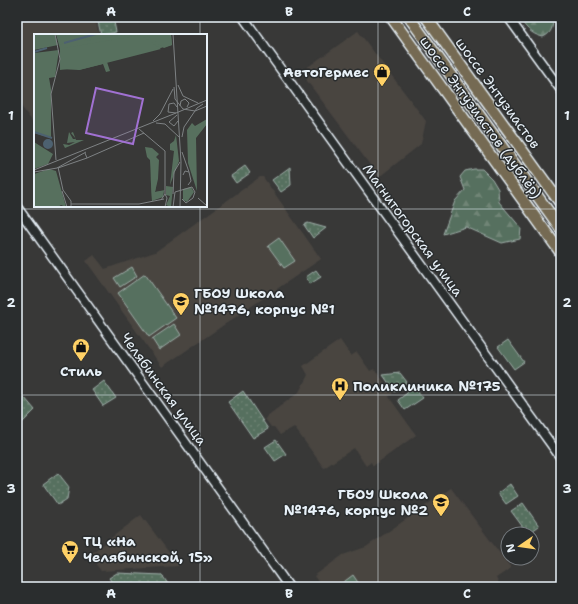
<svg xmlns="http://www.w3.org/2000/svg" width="578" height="604" viewBox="0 0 578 604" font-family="'Shantell Sans',sans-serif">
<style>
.built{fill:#494541}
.green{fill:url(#green-dots);stroke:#a0b0ab}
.forest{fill:url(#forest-firs);stroke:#a0b0ab}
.pitch{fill:#57705e;stroke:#a0b0ab}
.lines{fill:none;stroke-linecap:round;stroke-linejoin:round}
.minor-casing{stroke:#e8f1f8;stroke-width:11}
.major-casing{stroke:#e8f1f8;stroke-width:13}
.minor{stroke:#2a2d2e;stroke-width:8}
.major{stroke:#746b52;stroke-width:10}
.grid{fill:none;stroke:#e8f1f8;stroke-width:1;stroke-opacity:0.55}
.labels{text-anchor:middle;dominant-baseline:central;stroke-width:3;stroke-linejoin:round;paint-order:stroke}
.poi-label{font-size:14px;font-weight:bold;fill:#e8f1f8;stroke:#2a2d2e;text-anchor:start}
.street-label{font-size:14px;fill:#e8f1f8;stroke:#2a2d2e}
.inset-river{fill:none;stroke:#4d6170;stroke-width:2}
.inset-road{fill:none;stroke:#7e8284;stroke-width:1}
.view{fill:#a171d3;fill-opacity:0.15;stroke:#a171d3;stroke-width:2}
.inset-edge{fill:none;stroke:#e8f1f8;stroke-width:2}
.neatline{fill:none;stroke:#e8f1f8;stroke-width:1.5}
.grid-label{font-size:13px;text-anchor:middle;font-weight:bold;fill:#e8f1f8}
</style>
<defs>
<pattern id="green-dots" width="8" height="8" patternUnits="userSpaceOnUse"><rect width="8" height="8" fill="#57705e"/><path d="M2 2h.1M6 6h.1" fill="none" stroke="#6f8576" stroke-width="1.8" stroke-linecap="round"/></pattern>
<pattern id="forest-firs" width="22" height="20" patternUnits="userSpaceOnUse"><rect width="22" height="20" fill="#57705e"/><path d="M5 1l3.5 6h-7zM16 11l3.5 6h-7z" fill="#6f8576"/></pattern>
</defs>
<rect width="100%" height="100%" fill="#383837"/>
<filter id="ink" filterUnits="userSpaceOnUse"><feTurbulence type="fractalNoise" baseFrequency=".025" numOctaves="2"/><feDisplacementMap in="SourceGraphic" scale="8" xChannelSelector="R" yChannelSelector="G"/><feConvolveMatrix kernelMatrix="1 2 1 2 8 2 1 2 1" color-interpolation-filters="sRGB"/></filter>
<g filter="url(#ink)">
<!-- built -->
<path class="built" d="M17,17H95L99,35H35V125L17,101Z
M358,31L426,121L421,144L379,177L307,81L305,69Z
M260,177H263L321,259L162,367L86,261L94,255L105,269L155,252Z
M340,340L351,356L357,352L370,371L374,369L393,393L389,397L416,435L373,466L371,462L366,466L354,448L324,468L294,427L280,435L274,427H271L265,419L267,416L299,392L308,375L303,366Z
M451,488L511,568L496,578L499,583L494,587H322L314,576L343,555L366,547Z
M141,515L179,566L101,571L89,555Z"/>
<!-- green -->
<path class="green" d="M97,17H113L116,32L101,35Z
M245,166L250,173L236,183L231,176Z
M290,167L291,185L281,192L272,180Z
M308,223L326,228L313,238L304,225Z
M316,270L321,277L310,284L306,277Z
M400,373L407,382L395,392L383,375Z
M104,381L116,398L103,406L92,390Z
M243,391L268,429L253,438L228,402Z
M24,397L35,410L17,428V404Z
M276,440L286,454L275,461L265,447Z
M58,473L69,487L67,499L58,505L43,484Z
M510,484L518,496L506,504L498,493Z
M523,503L539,526L528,534L511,511Z
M117,573L162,575L170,587H115L109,578Z"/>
<!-- forest -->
<path class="forest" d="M518,17H553C553,27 552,33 543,37C530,34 526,27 518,17Z
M474,169H482L492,179L498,189L499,202L521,228L520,239L502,243L466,227L443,234L455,201L465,190L460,177L465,171Z"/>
<!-- pitch -->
<path class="pitch" d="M279,238L295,261L284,268L268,246Z
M132,267L137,276L120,287L114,278Z
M145,274L176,318L149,337L118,293Z
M174,324L181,335L159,350L152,339Z
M508,340L524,362L514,369L498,347Z
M415,387L423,398L405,410L398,400Z
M353,575L361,587H337Z"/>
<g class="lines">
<defs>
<path id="minor" d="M243,17L561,458
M508,17L561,90
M17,207L289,587"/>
<path id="major" d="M391,17L561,253
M409,17L561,229
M426,17L561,204"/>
</defs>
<!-- minor casing -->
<use href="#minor" class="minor-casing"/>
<!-- major casing -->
<use href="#major" class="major-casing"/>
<!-- minor -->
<use href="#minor" class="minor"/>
<!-- major -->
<use href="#major" class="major"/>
</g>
</g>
<!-- grid -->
<path class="grid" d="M200,17V35M378,17V587M200,206V587M17,209H561M17,395H561"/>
<!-- icons -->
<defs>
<symbol id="shop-pin" viewBox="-11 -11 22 30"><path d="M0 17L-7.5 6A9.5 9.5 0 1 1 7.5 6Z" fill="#ffd166" stroke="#2a2d2e"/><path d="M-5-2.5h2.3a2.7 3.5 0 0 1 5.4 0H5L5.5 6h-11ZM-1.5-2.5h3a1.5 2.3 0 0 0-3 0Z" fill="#111"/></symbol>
<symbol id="school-pin" viewBox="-11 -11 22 30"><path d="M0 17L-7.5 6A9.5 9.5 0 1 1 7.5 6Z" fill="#ffd166" stroke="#2a2d2e"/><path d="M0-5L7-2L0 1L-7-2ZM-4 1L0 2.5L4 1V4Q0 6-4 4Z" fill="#111"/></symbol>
<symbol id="hospital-pin" viewBox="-11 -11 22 30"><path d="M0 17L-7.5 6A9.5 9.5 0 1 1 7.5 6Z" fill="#ffd166" stroke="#2a2d2e"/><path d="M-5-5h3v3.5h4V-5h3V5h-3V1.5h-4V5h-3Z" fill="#111"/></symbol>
<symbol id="supermarket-pin" viewBox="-11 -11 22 30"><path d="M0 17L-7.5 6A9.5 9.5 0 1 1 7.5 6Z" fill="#ffd166" stroke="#2a2d2e"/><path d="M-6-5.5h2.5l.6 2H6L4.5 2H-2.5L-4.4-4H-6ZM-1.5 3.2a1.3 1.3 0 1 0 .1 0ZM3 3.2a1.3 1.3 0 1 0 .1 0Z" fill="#111"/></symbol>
</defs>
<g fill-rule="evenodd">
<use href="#shop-pin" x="372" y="62" width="20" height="27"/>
<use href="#school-pin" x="171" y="291" width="20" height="27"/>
<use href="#shop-pin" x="71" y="337" width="20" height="27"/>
<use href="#hospital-pin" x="330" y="376" width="20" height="27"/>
<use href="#school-pin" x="431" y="492" width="20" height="27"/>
<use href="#supermarket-pin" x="60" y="539" width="20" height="27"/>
</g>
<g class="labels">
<!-- poi labels -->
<g class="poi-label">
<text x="369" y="72" text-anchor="end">АвтоГермес</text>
<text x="194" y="293">ГБОУ Школа<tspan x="194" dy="16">№1476, корпус №1</tspan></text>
<text x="81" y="371" text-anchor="middle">Стиль</text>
<text x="353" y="386">Поликлиника №175</text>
<text x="428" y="494" text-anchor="end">ГБОУ Школа<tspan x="428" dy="16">№1476, корпус №2</tspan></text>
<text x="83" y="541">ТЦ «На<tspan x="83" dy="16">Челябинской, 15»</tspan></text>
</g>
<!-- street labels -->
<g class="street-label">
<text transform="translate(498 93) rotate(54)">шоссе Энтузиастов</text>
<text transform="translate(481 117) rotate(54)">шоссе Энтузиастов (дублёр)</text>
<text transform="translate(413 230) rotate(54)">Магнитогорская улица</text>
<text transform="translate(164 389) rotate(54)">Челябинская улица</text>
</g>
</g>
<!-- overview -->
<g transform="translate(34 34)">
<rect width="173" height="173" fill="#383837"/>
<path d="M22,0H137L138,11L73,28L76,37L72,38L69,30L45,36L41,34L26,36V15ZM173,85V90L162,104L163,157L154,129L153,96L158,89L161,92ZM35,98L39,105H42L37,99L39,98L42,106H50L31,114L29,110L35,111L41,108L33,109ZM111,113L118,114L125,120L122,123L125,126L124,145L121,158L131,156L118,167L116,126L113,123ZM132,152L139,153L137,173L132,171L136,162L132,161ZM157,153L160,158L153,168L149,166V155Z" fill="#57705e"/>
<path d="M0,0H21L24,11L0,16ZM22,0H36L31,1L33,6H39L26,11ZM63,0H97L50,7ZM112,0H137L138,11L130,14ZM107,1L127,15L45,36L26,35L27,17L30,14ZM25,16L21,43L15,44L17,55V104L0,99V19ZM142,101L145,127L136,151L140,117L136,116V110L140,107ZM0,108L19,120L14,130L0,135ZM116,133L117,146L123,145L121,158L130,157L129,163L118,167ZM15,135L22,137L32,173L27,171L24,173H0V140Z" fill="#57705e"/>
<path d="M9 110a5 5 0 1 1 10 0a5 5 0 1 1-10 0Z" fill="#4d6170"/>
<path class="inset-river" d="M30,9L62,0M0,18L13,14M0,98L18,104"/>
<path class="inset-road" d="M21,0L26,25L17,60L22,126M139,0L147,128L146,173M144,51L149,62L164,69M140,53L141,65L149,75L161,77L173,72M146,72L147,67L151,65L155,69L153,73M143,73L140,69L135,70L134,78L142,79L173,66M143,81L135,88L140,92L144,87M119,87L126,80L139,55M122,89L131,90L145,103M105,95L131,117V160L127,166M148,103L150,93L163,74L169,70M148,118L155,138M53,124L110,99M24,133L29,156L37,167V173M24,134L53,124L51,119M0,136L142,79M0,138L23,134L52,118M149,141L151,137L155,138L157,147L154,151M28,157L33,173M131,160L133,164L131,173M139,160L140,138L146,128M164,164L173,172M37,170H105L130,165M139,173L141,158L158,153L161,158L159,164L152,169L148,165"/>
<path class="view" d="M62,54L109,65L99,110L52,99Z"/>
<rect width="173" height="173" class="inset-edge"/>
</g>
<!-- margin -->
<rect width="578" height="604" fill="none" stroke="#2a2d2e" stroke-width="44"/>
<!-- north arrow -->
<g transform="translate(520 546) rotate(257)"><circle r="19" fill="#2a2d2e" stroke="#767b7f"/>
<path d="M0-3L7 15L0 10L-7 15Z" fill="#ffd166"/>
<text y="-6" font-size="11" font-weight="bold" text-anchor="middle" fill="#e8f1f8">N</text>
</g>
<rect x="22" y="22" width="534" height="560" class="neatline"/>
<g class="grid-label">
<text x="111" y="16">A</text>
<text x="289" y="16">B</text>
<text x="467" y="16">C</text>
<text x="11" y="120">1</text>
<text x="567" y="120">1</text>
<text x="11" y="307">2</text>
<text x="567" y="307">2</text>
<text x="11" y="493">3</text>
<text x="567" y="493">3</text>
<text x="111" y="598">A</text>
<text x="289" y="598">B</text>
<text x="467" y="598">C</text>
</g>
</svg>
